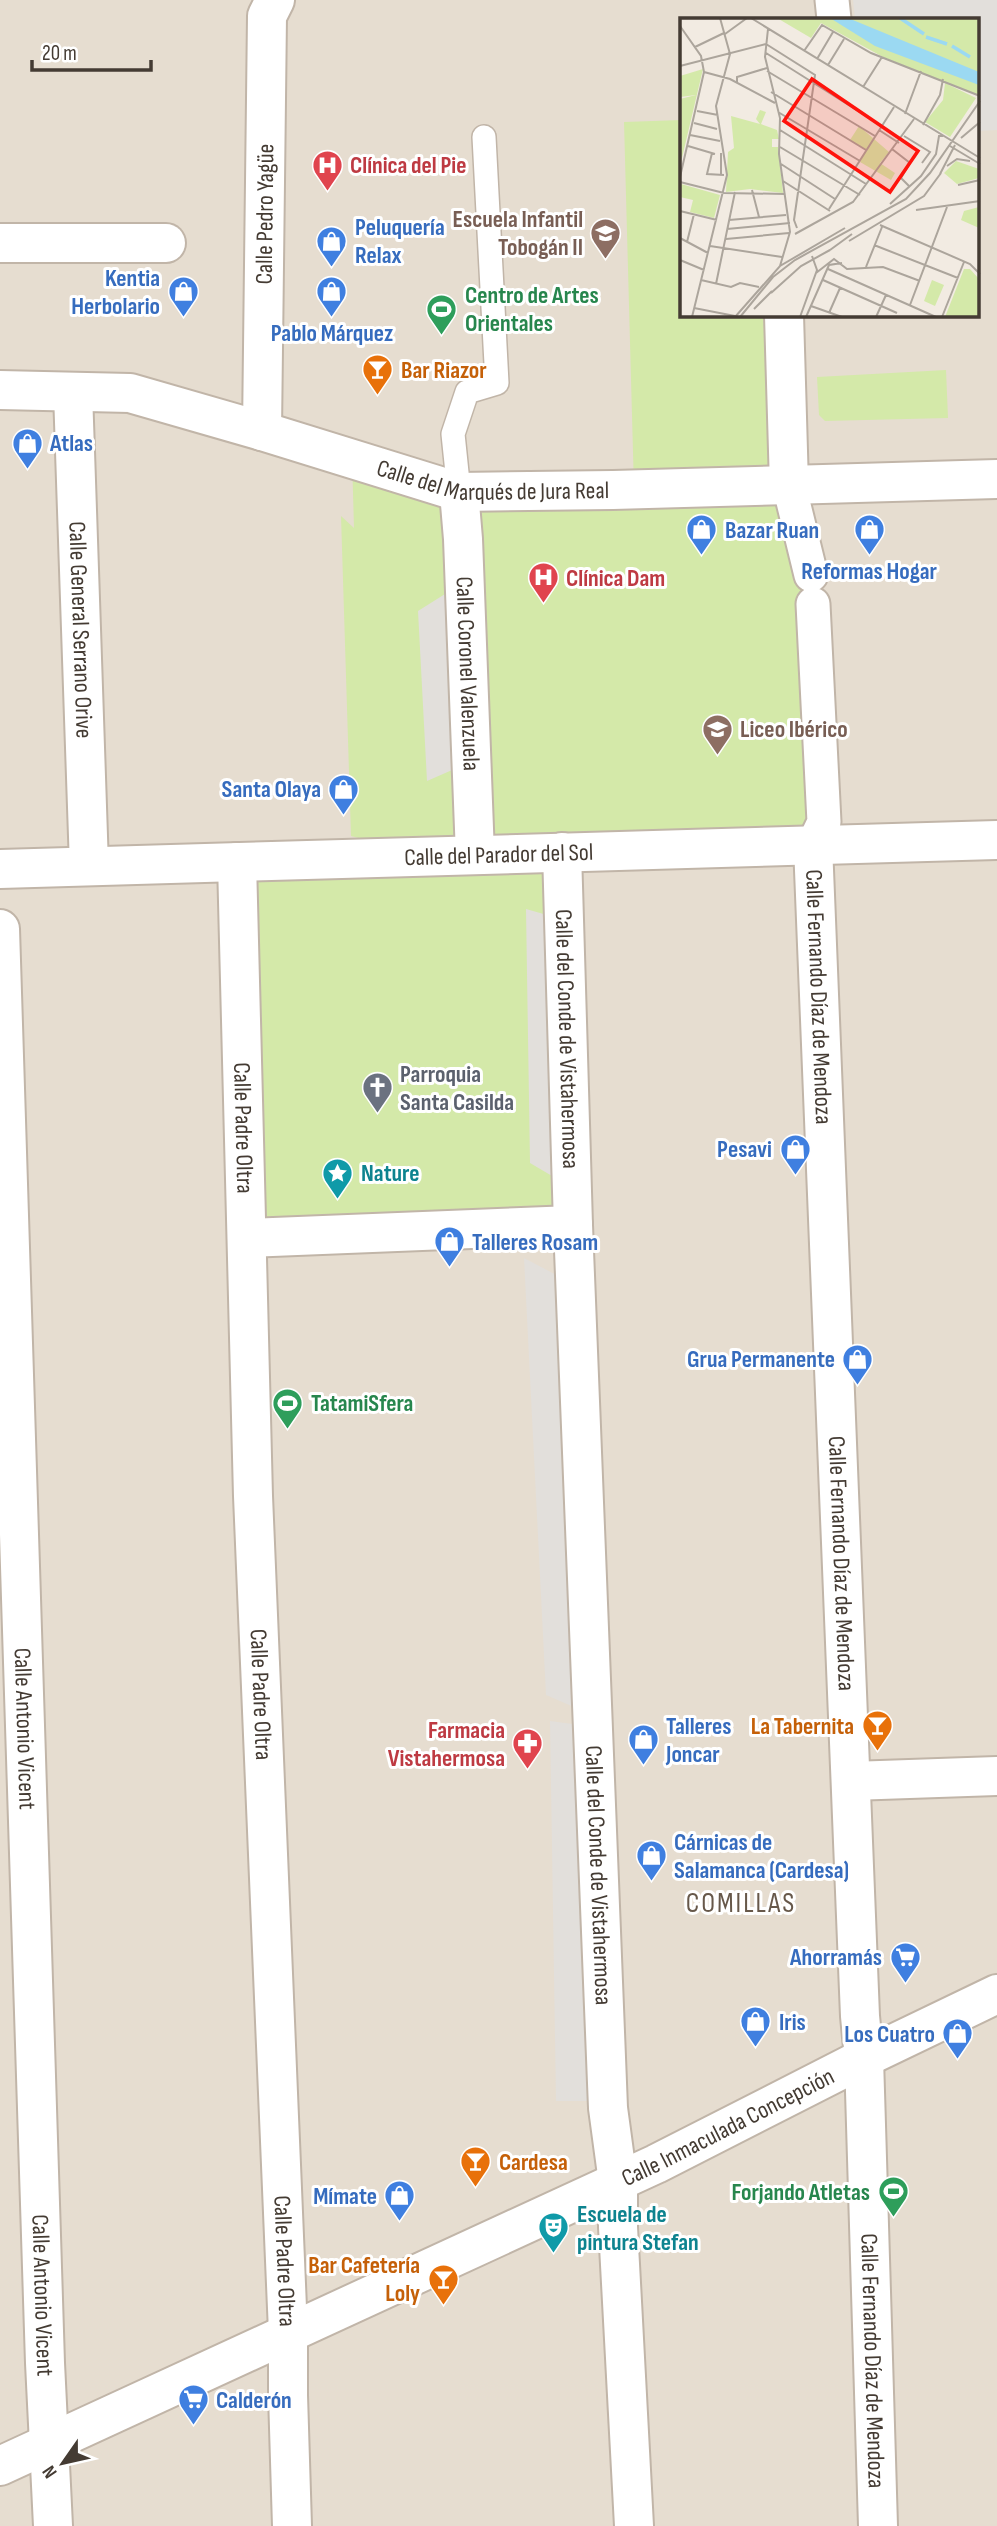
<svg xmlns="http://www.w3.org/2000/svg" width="997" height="2526" viewBox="0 0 997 2526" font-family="'Sofia Sans Condensed',sans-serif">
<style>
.residential{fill:#e6ddd0;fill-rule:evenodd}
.green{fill:#d4e9a9}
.parking{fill:#e2dfdb}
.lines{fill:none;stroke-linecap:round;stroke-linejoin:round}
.service-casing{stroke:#c1b5a8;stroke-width:26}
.pedestrian-casing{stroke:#c1b5a8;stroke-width:37}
.minor-casing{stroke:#c1b5a8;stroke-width:42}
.service{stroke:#fff;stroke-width:23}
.pedestrian{stroke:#fff;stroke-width:33}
.minor{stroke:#fff;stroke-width:38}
.labels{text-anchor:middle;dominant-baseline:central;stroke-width:6;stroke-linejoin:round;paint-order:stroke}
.health-label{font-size:24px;font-weight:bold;fill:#be3a42;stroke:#fff;text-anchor:start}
.street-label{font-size:24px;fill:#443b33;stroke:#fff}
.education-label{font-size:24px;font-weight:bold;fill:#785e54;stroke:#fff;text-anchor:end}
.shop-label{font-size:24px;font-weight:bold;fill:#366cbe;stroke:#fff;text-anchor:start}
.leisure-label{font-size:24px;font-weight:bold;fill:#27864d;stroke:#fff;text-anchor:start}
.food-label{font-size:24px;font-weight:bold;fill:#c56008;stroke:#fff;text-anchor:start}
.worship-label{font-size:24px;font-weight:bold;fill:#5b616d;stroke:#fff;text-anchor:start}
.culture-label{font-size:24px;font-weight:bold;fill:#0d838f;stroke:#fff;text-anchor:start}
.quarter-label{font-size:28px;letter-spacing:2px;fill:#67584a;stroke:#fff}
.inset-river{fill:none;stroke:#9bd9f2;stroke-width:3.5}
.inset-road{fill:none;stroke:#aca59c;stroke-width:2}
.view{fill:#ff130c;fill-opacity:0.15;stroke:#ff130c;stroke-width:3.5}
.inset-edge{fill:none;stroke:#443b33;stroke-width:3.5}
</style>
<rect width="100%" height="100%" fill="#f2ebe2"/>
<!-- residential -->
<path class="residential" d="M0,0H997V2526H0ZM682,19H978V315H682Z"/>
<!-- green -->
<path class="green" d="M682,120V315H784L811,575L813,845L562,852L573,1225L248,1238L237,862L422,855L351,836L341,516L354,528L352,458L459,492L634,489L624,122Z
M946,370L948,418L825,421L819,415L817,377Z"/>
<!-- parking -->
<path class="parking" d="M853,0H997V130L978,131V19H855Z
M453,589L459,767L427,781L418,611Z
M526,909L554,917L564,1183L530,1163Z
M524,1258L564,1279L583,1711L546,1695Z
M550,1721L580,1725L592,2101H556Z"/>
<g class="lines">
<defs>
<path id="service" d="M459,492L453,434L467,392L497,383L484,137"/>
<path id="pedestrian" d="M832,0L834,19
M789,485L811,575
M813,845L824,822L813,604"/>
<g id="minor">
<path d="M0,243H166"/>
<path d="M784,315L789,485"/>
<path id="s1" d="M0,390L130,393L262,431L459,492L613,490L997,479"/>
<path id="s2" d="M73,392L89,866"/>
<path id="s3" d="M262,431L267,16L275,0"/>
<path id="s4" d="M459,492L463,539L475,855"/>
<path id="s5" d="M813,845L860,2016L864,2058L878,2526"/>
<path id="s6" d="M562,852L573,1225L608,2108L618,2182V2227L634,2526"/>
<path id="s7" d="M237,862L253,1496L288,2332V2395L292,2526"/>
<path id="s8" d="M0,869L997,840"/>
<path id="s9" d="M0,929L45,2363L53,2526"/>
<path d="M248,1238L573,1225"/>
<path d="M851,1781L997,1776"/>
<path id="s10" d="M0,2466L656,2164L864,2058L997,1994"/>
</g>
</defs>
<!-- service casing -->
<use href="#service" class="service-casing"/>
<!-- pedestrian casing -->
<use href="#pedestrian" class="pedestrian-casing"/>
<!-- minor casing -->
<use href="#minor" class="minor-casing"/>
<!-- service -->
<use href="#service" class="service"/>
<!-- pedestrian -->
<use href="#pedestrian" class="pedestrian"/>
<!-- minor -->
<use href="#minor" class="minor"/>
</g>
<!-- icons -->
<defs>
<symbol id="hospital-pin" viewBox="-11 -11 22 30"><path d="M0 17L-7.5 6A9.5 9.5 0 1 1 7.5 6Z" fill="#e0444e" stroke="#fff"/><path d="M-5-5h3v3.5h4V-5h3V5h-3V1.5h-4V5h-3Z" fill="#fff"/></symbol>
<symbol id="school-pin" viewBox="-11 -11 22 30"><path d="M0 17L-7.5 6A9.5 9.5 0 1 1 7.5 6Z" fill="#8d6e63" stroke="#fff"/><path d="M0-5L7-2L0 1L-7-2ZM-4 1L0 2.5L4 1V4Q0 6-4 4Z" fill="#fff"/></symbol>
<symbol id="shop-pin" viewBox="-11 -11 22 30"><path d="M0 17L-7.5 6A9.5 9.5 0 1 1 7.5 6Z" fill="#3f7fe0" stroke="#fff"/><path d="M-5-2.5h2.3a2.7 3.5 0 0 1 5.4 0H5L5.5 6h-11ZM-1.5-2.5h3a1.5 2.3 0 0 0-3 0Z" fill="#fff"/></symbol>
<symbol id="stadium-pin" viewBox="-11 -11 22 30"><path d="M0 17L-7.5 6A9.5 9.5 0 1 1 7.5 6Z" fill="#2e9e5b" stroke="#fff"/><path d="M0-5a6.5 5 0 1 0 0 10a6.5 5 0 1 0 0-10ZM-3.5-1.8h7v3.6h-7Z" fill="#fff"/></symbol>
<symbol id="bar-pin" viewBox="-11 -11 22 30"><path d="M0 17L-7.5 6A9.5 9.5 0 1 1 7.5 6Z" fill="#e8710a" stroke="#fff"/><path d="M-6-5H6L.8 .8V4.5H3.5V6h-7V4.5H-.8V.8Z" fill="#fff"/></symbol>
<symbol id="church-pin" viewBox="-11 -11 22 30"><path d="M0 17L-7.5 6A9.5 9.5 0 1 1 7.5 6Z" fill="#6b7280" stroke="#fff"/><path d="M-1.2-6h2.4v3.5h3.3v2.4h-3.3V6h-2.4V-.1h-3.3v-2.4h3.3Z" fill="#fff"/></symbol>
<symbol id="sight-pin" viewBox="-11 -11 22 30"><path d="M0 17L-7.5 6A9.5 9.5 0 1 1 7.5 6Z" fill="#0f9aa8" stroke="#fff"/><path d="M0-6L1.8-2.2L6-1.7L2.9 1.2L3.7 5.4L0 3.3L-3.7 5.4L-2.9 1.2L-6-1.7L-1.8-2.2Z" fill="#fff"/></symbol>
<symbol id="pharmacy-pin" viewBox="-11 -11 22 30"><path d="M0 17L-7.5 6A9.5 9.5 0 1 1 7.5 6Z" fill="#e0444e" stroke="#fff"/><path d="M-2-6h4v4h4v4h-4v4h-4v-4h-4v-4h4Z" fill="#fff"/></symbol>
<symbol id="supermarket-pin" viewBox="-11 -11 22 30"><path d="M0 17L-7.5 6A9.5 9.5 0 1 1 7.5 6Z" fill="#3f7fe0" stroke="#fff"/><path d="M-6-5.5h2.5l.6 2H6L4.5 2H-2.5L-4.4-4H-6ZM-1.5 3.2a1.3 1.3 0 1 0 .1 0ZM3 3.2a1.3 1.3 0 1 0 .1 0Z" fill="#fff"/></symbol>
<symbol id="theatre-pin" viewBox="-11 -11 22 30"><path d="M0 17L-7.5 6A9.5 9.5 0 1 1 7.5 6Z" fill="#0f9aa8" stroke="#fff"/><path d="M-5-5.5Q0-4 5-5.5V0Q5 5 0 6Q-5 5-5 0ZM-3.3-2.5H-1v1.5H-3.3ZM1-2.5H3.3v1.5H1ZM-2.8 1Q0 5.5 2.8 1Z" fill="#fff"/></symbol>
</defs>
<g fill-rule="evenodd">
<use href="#hospital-pin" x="310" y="148" width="35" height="47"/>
<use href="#school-pin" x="588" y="216" width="35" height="47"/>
<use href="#shop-pin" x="314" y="224" width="35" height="47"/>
<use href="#shop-pin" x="314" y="274" width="35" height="47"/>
<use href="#shop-pin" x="166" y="274" width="35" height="47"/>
<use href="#stadium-pin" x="424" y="292" width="35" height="47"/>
<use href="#bar-pin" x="360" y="352" width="35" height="47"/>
<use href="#shop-pin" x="10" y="426" width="35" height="47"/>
<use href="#shop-pin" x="852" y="512" width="35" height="47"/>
<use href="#shop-pin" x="684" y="512" width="35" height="47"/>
<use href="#hospital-pin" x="526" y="560" width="35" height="47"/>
<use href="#school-pin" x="700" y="712" width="35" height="47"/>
<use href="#shop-pin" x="326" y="772" width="35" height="47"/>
<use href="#church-pin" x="360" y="1070" width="35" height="47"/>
<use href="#shop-pin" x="778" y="1132" width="35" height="47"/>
<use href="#sight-pin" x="320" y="1156" width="35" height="47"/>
<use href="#shop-pin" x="432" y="1224" width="35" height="47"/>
<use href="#shop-pin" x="840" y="1342" width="35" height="47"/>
<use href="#stadium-pin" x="270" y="1386" width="35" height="47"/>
<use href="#bar-pin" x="860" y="1708" width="35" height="47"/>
<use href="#shop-pin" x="626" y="1722" width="35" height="47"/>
<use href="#pharmacy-pin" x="510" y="1726" width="35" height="47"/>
<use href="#shop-pin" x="634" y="1838" width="35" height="47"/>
<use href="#supermarket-pin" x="888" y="1940" width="35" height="47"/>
<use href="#shop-pin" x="738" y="2004" width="35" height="47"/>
<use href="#shop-pin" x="940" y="2016" width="35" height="47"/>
<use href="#bar-pin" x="458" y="2144" width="35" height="47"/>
<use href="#stadium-pin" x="876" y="2174" width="35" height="47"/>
<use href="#shop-pin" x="382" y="2178" width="35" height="47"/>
<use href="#theatre-pin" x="536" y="2210" width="35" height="47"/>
<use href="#bar-pin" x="426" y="2262" width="35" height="47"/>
<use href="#supermarket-pin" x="176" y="2382" width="35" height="47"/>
</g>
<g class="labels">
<!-- health labels -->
<g class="health-label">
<text x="350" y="165">Clínica del Pie</text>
<text x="566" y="578">Clínica Dam</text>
<text x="505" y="1730" text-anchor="end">Farmacia<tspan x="505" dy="28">Vistahermosa</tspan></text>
</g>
<!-- street labels -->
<g class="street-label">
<text stroke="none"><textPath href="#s3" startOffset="217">Calle Pedro Yagüe</textPath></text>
<text stroke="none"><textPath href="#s1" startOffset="506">Calle del Marqués de Jura Real</textPath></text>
<text stroke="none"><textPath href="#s2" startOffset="238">Calle General Serrano Orive</textPath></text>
<text stroke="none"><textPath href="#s4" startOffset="182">Calle Coronel Valenzuela</textPath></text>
<text stroke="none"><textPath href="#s8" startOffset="499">Calle del Parador del Sol</textPath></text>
<text stroke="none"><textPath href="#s5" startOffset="152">Calle Fernando Díaz de Mendoza</textPath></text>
<text stroke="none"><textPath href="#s6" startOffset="187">Calle del Conde de Vistahermosa</textPath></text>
<text stroke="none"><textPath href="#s7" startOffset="266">Calle Padre Oltra</textPath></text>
<text stroke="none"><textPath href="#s5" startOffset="719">Calle Fernando Díaz de Mendoza</textPath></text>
<text stroke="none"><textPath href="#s7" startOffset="833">Calle Padre Oltra</textPath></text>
<text stroke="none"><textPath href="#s9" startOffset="800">Calle Antonio Vicent</textPath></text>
<text stroke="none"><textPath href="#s6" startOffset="1024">Calle del Conde de Vistahermosa</textPath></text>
<text stroke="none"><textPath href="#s10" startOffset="803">Calle Inmaculada Concepción</textPath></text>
<text stroke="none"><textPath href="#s7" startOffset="1400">Calle Padre Oltra</textPath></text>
<text stroke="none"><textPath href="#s9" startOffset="1367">Calle Antonio Vicent</textPath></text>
<text stroke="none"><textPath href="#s5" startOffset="1517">Calle Fernando Díaz de Mendoza</textPath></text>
</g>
<!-- education labels -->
<g class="education-label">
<text x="583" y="219">Escuela Infantil<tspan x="583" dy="28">Tobogán II</tspan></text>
<text x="740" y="729" text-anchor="start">Liceo Ibérico</text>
</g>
<!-- shop labels -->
<g class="shop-label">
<text x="355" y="227">Peluquería<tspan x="355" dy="28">Relax</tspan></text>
<text x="160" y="278" text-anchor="end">Kentia<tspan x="160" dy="28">Herbolario</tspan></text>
<text x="332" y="333" text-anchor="middle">Pablo Márquez</text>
<text x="50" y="443">Atlas</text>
<text x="725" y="530">Bazar Ruan</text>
<text x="869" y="571" text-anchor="middle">Reformas Hogar</text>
<text x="321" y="789" text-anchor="end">Santa Olaya</text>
<text x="772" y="1149" text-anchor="end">Pesavi</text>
<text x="472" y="1242">Talleres Rosam</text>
<text x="835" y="1359" text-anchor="end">Grua Permanente</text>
<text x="666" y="1726">Talleres<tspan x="666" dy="28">Joncar</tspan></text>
<text x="674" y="1842">Cárnicas de<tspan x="674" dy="28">Salamanca (Cardesa)</tspan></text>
<text x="882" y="1957" text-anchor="end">Ahorramás</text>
<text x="779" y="2022">Iris</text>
<text x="935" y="2034" text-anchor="end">Los Cuatro</text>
<text x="377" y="2196" text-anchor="end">Mímate</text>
<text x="216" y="2400">Calderón</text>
</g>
<!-- leisure labels -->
<g class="leisure-label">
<text x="465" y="295">Centro de Artes<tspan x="465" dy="28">Orientales</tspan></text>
<text x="311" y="1403">TatamiSfera</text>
<text x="870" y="2192" text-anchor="end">Forjando Atletas</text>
</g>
<!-- food labels -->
<g class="food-label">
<text x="401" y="370">Bar Riazor</text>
<text x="854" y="1726" text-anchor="end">La Tabernita</text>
<text x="499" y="2162">Cardesa</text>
<text x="420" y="2265" text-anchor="end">Bar Cafetería<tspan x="420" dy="28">Loly</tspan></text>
</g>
<!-- worship labels -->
<g class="worship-label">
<text x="400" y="1074">Parroquia<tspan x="400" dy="28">Santa Casilda</tspan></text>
</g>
<!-- culture labels -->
<g class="culture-label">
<text x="361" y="1173">Nature</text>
<text x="577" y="2214">Escuela de<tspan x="577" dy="28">pintura Stefan</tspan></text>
</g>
<!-- quarter labels -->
<g class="quarter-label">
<text x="741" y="1903">COMILLAS</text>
</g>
</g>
<!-- overview -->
<g transform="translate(680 18)">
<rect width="299" height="299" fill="#f2ebe2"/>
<path d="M97,0H299V78L203,39L141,5L131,20ZM23,51L1,144L0,149V81L16,77L0,79V58ZM265,65L296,80L270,119L245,104L263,82ZM80,92L86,94L81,106L97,112L99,121H92V129H98L103,175L70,171L46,174L48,134L54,130L51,98L80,106L76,101ZM179,108L209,134L200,145L215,155L211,162L180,144L186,132L170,122ZM276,143L299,151V160L277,166L264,155ZM1,166L40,177L34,200L10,194L13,182L0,179ZM299,189V210L281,202L284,193ZM284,251H290L299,261V299H265ZM252,262L264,267L255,288L244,283Z" fill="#d4e9a9"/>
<path d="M150,0H168L299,54V67L195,28Z" fill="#9bd9f2"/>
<path class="inset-river" d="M220,0L244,16M246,19L267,26M272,28L290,39"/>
<path class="inset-road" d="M71,0L300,140M0,8L21,38L24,54L0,159M88,11L85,39L100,100L99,136L110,214L100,248M45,16L67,0M86,26L135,57L114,202L117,210M15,29L44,15M124,33L142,7L191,35L300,78M86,35L202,108M137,41L153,14M148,47L164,21M0,48L86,26M87,53L195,118M24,54L50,61L95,85M57,64V59L87,50M183,69L202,39M91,74L186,132M17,93L38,97M98,94L180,143M225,96L241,53M14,105L37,111M243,107L260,77L263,61M100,112L186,166M199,112L219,125M10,117L40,123M224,118L250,134L242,145M281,120L300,104M8,128L35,136M270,128L300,146M100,129L180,177M212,131L230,145L221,160L230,169M32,135L27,156L44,157M101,146L155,181M267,148L277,141L290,143M260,156L275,127M41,157V135M103,163L150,193M0,164L44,175L105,176M278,167L300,162M72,172L79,199M210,186L241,158L256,136L259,118H263M149,191L214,89M236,192L300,183M0,193L37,202M49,202L106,197M200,207L290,246L300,256M47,211L110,205M115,216L173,184L234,101M0,220L28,235M46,221L109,215M169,223L244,178L261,155M7,224L14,196M194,227L278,260M30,228L102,239M150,232L172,216M0,242L24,252M186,249L202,209M148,251L256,299M136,255L154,241L167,251L203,249L240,263M21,262L51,269L60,265L79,269M143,262L217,295M36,266L55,174M91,275L121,248L150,232M230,287L267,189M131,288L162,299M14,290L55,298M74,291L92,273M149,295L160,270M12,299L47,157L36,88L50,36L40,0M55,299L100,248L165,210M60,299L93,259L115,242L226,181L250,155L300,83M120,299L137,252L132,238M126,299L149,247L162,245M196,299L206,277M262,299L284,244"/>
<path class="view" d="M132,61L238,133L210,174L104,103Z"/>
<rect width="299" height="299" class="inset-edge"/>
</g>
<!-- north arrow -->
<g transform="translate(63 2463) rotate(236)" stroke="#ffffff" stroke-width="5" paint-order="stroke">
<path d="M0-5L12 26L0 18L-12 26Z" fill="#443b33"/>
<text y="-10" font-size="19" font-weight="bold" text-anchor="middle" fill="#443b33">N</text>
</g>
<!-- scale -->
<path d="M32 60v10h119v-10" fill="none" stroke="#443b33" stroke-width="3.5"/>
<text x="42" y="60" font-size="21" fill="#443b33" stroke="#ffffff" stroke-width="5" paint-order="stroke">20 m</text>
</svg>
